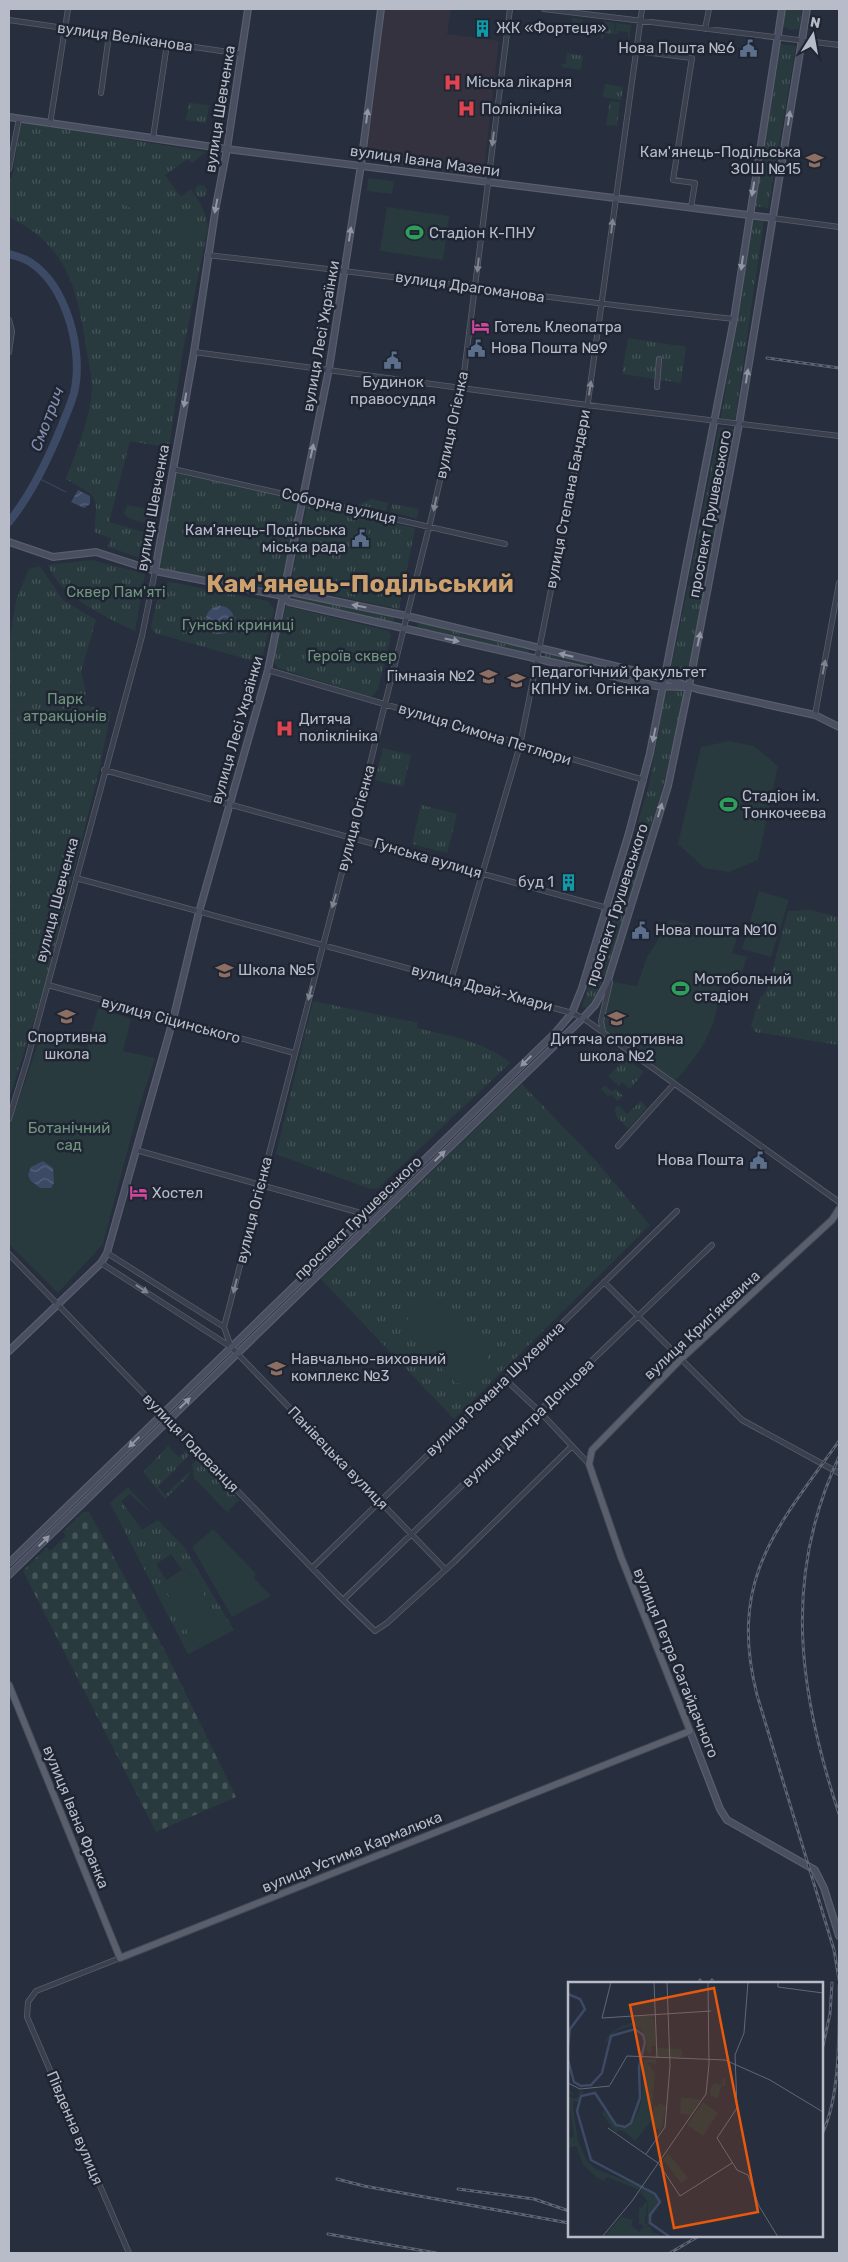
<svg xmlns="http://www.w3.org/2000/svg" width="848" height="2262" viewBox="0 0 848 2262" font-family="Rubik,sans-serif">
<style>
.medical{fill:#35323f}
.grass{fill:url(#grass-tufts)}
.cemetery{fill:url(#cemetery-stones)}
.garden{fill:#293a3e}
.water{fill:url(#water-waves)}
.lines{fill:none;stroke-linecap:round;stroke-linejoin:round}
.stream{stroke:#3d4a65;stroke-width:1}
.river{stroke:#3d4a65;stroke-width:8}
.street-casing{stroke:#585e6b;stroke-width:6}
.secondary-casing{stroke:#585e6b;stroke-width:8}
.primary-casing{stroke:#444957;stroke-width:8}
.street{stroke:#3a404e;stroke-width:4.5}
.secondary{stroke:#494f60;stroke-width:5.5}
.primary{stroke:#595f6d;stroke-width:6}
.rail-casing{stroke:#5d6474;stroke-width:3}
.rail{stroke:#1f2533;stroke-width:1;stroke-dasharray:4;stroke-linecap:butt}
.oneway{fill:#9096a4}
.oneway2{fill:#7f8491}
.labels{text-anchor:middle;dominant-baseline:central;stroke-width:5;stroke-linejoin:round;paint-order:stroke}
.poi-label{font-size:15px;fill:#b7bcc8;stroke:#1f2533;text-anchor:start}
.street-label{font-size:15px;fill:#b7bcc8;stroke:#1f2533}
.park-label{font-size:15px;fill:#70977d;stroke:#1f2533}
.water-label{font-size:16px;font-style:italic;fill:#808fae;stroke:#1f2533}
.town-label{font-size:25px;font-weight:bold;fill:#cda16d;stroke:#1f2533}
.inset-river{fill:none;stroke:#3d4a65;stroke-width:2.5}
.inset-road{fill:none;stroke:#616775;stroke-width:1}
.view{fill:#e8590c;fill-opacity:0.15;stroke:#e8590c;stroke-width:2.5}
.inset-edge{fill:none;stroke:#b7bcc8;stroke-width:2.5}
</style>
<defs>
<pattern id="grass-tufts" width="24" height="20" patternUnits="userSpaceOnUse" patternTransform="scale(1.25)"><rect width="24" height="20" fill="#293a3e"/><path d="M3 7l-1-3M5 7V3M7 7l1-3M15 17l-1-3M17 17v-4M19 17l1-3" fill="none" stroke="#465558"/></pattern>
<pattern id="cemetery-stones" width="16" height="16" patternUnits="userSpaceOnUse" patternTransform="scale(1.25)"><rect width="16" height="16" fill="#293a3e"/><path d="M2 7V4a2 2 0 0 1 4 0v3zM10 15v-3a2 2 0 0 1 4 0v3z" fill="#465558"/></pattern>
<pattern id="water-waves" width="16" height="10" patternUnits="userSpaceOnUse" patternTransform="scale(1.25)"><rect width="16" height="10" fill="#3d4a65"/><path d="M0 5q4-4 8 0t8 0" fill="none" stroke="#57627a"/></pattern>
</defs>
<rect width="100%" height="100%" fill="#272e3d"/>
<!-- medical -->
<path class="medical" d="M385,9H451L447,34L499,41L483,178L366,160Z"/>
<!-- grass -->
<path class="grass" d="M786,9H802L799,29L791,30L783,26Z
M572,18L583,20L582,30L573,29Z
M603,21L615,23L614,34L604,33L603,39H601L603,23L607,32Z
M616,23L631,25L628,46V32L618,31V34H615Z
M781,44L796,46L768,208L755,206Z
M567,53L583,56L581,70L562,67V64H566Z
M605,84L623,87L621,100L603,97Z
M610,101L620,102L617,126L606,125Z
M189,103L209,105L206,123L186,120Z
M21,122L206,152L192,163L188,159L165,175L181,197L191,189C199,202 207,212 208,228L183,350L169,448L130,441L109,522L147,533L141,558L108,547L111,538L94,532C98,494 99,498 66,479C76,453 91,416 92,388C92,375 88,360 86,347C77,288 67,245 9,217V178H12Z
M195 191a6 6 0 1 1 12 0a6 6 0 1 1-12 0Z
M753,219L764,221L735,420L721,418Z
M628,338L686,347L681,383L622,374Z
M719,427L734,429L706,579L690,576Z
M173,469L303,498L283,596L155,571Z
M371,499L388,503L386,511L358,505Z
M392,504L419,509L417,518L391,512Z
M307,505L415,528L399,609L290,586Z
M92,560L145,574L135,631C108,618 58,595 48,565Z
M40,566L63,600L96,620L81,671L86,693L84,705L111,712L99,771L45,986L9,1099V644L16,600L29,569Z
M170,582L268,601L274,610L263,655L250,660L155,633L151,627L160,587Z
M688,586L704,589L689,672L685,676L673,673L671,669Z
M293,595L394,616L393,624L292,600Z
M286,606L389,631L391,636L378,689L371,697L278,668L273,660Z
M419,622L529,650V653L417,628Z
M545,653L652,678L651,681L544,657Z
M671,688L681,690L684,695L663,786L612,959L591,1005L588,1008L582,1007L649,785L666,691Z
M383,748L411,755L403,787L375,780Z
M421,805L457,814L447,853L412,844Z
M811,910L839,917V1045L755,1032L751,1025L760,998L767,990L788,911Z
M313,1001L418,1023L417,1028C446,1035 487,1042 510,1063L378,1188L370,1189L276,1154Z
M619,1053L644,1072L630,1089L622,1082L619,1086L608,1076L619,1065L613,1059Z
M522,1084L595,1160L650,1225L454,1419L321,1279Z
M605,1085L612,1092L616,1089L623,1096L618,1101L611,1094L608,1096L601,1089Z
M641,1101L647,1108L628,1129L616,1116L615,1108L618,1105L627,1114Z
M168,1446L179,1457L189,1448L192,1452L158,1487L165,1495L190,1471L189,1476L165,1499L143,1472Z
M199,1458L239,1500L227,1512L194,1478L192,1464Z
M128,1487L155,1517L130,1494L121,1501L142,1530L158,1520L184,1547L234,1630L227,1634L189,1571L182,1570L171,1554L156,1564L166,1580L164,1586L195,1646L200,1648L188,1654L110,1503Z"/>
<!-- cemetery -->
<path class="cemetery" d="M83,1512H89L167,1655L236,1797L156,1832L23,1571L46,1548L50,1551L66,1536L63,1532Z"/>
<!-- garden -->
<path class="garden" d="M368,178L394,181L392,194L367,191Z
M130,197L148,207L143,215L125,205Z
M387,207L449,216L443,260L380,251Z
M183,221L195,223L192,245L179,242Z
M127,505L148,509L152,513V519L144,523L128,518L124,514Z
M729,741L754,746L778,766L758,860L729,872L704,868L678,844L701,747Z
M759,891L789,900L771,957L742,949Z
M671,919L737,938L732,953L747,957L739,980L721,976C718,1024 707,1046 675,1081L604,1030L602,1021L613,982L637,986L647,957Z
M98,1008L131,1019L123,1051L155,1058L138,1111L103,1244L58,1293L9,1244V1128L41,1035L87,1048Z
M432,1299L443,1304L488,1354L487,1374L475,1385L455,1383L408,1332C405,1313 414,1302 432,1299Z
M213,1529L256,1574L254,1578L271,1596L232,1617L192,1547Z
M182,1570L189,1571L227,1634L200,1648L195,1646L164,1586L166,1580Z"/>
<!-- water -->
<path class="water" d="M78,490L90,496V504L84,508L71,502Z
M206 620a14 14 0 1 1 28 0a14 14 0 1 1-28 0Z
M43,1161L53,1168L54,1183L51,1188H40L30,1180L28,1175L31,1167Z"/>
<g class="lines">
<!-- stream -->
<path class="stream" d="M38,478L66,492"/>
<!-- river -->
<path class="river" d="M9,254C16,256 24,258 30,262C67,286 84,352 74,393C71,404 66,415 62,425C48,460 32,493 9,522"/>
<defs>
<path id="street" d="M544,9L839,45
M9,20L242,54
M705,29L709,9
M636,51L692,58L673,180L695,183L691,207
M101,93L109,35
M50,124L68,9
M153,138L167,44
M9,169L19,119
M772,218L839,227
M207,255C383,274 558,300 734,319
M9,320L12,331L9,352
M194,352L587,405L839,436
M657,387L659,359
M173,469L505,544
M268,670L644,780
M815,715L839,583
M104,770L607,908
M76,878L572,1013L583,1018L839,1202
M451,980L520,745L587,409L642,9
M48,985L294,1053
M603,1032L601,1021L610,982
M9,1119L27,1061L142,636L155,571
M618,1146L674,1084
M136,1150L368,1215
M107,1253L224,1327L231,1347
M9,1254L338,1595L375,1631L387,1623L454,1562L572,1446
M101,1263L231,1347L445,1569
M604,1282L742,1420L839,1473
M224,1327L366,780L431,519L463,381L510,9
M505,1379L539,1411L589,1464
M313,1567L677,1211
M343,1600L712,1245
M120,1958L36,1991L28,2002L27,2017L129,2253"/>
<path id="secondary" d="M9,117L227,149L772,218
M9,542L53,557L96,552L155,571L283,596L291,592L407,616L665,678L697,689L815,715L839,727
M155,571L194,352L216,206L227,149L248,9
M283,596L289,602L656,686L684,687
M9,1351L101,1263L107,1253L173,1020L199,912L268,670L329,369L361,165L381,9
M9,1563L555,1033L572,1013L582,988L629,833L650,753L734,319L782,9
M9,1575L583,1018L595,1005L607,983L668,786L691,676L739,424L807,9
M690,1731L720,1809L727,1820L815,1870L824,1888L839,1936"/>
<path id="primary" d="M9,1685L120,1958L690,1731L621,1557L589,1464L592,1450L681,1359L832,1220L839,1209"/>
</defs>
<!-- street casing -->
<use href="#street" class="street-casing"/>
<!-- secondary casing -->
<use href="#secondary" class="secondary-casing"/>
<!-- primary casing -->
<use href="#primary" class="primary-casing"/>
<!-- street -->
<use href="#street" class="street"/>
<!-- secondary -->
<use href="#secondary" class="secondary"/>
<!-- primary -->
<use href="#primary" class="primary"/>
<defs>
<path id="rail" d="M767,358L839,368
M839,1441C776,1529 728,1579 757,1695L834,1950L839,1980
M839,1457C782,1578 799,1693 839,1814
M700,1980L701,1983
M712,1980L713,1983
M822,2050L830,2014L832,1983
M822,2134C841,2096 839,2028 839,1985
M337,2179L364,2186L569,2223
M458,2189L534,2199L569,2211
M328,2234L436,2253
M670,2253L699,2236"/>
</defs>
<!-- rail casing -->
<use href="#rail" class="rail-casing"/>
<!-- rail -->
<use href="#rail" class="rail"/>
</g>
<!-- one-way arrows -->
<defs><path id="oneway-solid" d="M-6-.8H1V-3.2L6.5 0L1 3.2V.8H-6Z" transform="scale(1.25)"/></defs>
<g class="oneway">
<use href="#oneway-solid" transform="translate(367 116) rotate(-83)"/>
<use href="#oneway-solid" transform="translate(789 118) rotate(-81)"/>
<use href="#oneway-solid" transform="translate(753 189) rotate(99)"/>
<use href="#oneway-solid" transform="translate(216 206) rotate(101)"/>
<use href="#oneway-solid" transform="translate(350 234) rotate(-81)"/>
<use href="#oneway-solid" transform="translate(742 263) rotate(98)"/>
<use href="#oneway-solid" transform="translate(747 376) rotate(-81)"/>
<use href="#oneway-solid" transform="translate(185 400) rotate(100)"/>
<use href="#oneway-solid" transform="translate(312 451) rotate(-78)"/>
<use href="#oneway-solid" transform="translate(359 606) rotate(-169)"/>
<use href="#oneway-solid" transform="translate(699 639) rotate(-78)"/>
<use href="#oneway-solid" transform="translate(452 640) rotate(12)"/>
<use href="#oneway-solid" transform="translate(566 655) rotate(-167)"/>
<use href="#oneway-solid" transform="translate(654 735) rotate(102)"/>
<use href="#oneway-solid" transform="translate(660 810) rotate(-73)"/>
<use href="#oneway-solid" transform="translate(526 1061) rotate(136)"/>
<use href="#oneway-solid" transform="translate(440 1156) rotate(-44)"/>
<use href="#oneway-solid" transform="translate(185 1403) rotate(-44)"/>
<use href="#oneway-solid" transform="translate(134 1442) rotate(136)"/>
<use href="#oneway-solid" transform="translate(44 1541) rotate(-44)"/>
</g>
<g class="oneway2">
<use href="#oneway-solid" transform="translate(493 139) rotate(97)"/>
<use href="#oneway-solid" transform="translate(612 226) rotate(-83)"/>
<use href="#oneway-solid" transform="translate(478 265) rotate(96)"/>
<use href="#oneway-solid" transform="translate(590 388) rotate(-82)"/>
<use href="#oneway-solid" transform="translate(435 504) rotate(102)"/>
<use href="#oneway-solid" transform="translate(824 667) rotate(-79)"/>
<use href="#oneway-solid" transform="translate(334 901) rotate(106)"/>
<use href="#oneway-solid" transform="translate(310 993) rotate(104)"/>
<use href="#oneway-solid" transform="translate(235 1286) rotate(104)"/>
<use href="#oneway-solid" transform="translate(142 1289) rotate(33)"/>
</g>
<!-- icons -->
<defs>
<symbol id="building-bare" viewBox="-9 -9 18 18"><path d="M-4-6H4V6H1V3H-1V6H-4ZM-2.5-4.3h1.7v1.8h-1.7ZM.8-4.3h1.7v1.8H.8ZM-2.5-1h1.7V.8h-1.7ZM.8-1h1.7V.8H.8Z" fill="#0f9aa8" stroke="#1f2533" stroke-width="2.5" paint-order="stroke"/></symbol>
<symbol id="civic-bare" viewBox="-9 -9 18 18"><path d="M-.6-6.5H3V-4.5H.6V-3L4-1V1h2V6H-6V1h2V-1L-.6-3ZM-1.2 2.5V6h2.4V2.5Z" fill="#5c6f8a" stroke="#1f2533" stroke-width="2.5" paint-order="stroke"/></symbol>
<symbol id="hospital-bare" viewBox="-9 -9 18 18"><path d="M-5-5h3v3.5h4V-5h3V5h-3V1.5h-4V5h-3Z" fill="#e0444e" stroke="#1f2533" stroke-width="2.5" paint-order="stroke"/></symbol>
<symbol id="school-bare" viewBox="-9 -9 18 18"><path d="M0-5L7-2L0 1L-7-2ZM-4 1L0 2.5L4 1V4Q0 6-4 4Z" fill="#8d6e63" stroke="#1f2533" stroke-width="2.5" paint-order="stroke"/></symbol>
<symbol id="stadium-bare" viewBox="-9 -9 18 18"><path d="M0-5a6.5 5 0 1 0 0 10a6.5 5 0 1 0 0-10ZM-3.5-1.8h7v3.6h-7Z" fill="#2e9e5b" stroke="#1f2533" stroke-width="2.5" paint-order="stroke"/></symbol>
<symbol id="hotel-bare" viewBox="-9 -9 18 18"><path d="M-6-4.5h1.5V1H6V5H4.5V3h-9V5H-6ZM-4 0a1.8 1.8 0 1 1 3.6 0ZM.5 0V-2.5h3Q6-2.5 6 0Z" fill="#d1479c" stroke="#1f2533" stroke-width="2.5" paint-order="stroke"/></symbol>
<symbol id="university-bare" viewBox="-9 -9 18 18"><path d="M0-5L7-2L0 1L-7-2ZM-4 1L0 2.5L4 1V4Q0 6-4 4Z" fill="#8d6e63" stroke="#1f2533" stroke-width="2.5" paint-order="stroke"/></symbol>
</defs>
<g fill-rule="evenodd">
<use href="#building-bare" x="470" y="16" width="25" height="25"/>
<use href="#civic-bare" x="736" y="36" width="25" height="25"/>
<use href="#hospital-bare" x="440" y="70" width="25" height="25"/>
<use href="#hospital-bare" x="454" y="96" width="25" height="25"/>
<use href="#school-bare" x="802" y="148" width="25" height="25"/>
<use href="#stadium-bare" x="402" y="220" width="25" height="25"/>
<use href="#hotel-bare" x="468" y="314" width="25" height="25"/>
<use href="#civic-bare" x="464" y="336" width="25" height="25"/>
<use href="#civic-bare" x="380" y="348" width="25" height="25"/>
<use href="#civic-bare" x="348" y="526" width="25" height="25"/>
<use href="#school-bare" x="476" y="664" width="25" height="25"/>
<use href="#university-bare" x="504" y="668" width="25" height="25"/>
<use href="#hospital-bare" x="272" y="716" width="25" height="25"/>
<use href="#stadium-bare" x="716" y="792" width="25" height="25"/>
<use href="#building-bare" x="556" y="870" width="25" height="25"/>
<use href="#civic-bare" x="628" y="918" width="25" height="25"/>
<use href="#school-bare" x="212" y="958" width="25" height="25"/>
<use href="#stadium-bare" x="668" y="976" width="25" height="25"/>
<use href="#school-bare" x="54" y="1004" width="25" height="25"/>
<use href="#school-bare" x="604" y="1006" width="25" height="25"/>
<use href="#civic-bare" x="746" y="1148" width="25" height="25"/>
<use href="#hotel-bare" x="126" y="1180" width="25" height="25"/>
<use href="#school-bare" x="264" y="1356" width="25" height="25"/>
</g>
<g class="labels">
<!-- poi labels -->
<g class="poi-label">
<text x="496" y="28">ЖК «Фортеця»</text>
<text x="735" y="48" text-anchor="end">Нова Пошта №6</text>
<text x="466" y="82">Міська лікарня</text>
<text x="481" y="109">Поліклініка</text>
<text x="801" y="152" text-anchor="end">Кам'янець-Подільська<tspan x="801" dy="17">ЗОШ №15</tspan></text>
<text x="429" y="233">Стадіон К-ПНУ</text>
<text x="494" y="327">Готель Клеопатра</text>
<text x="491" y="348">Нова Пошта №9</text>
<text x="393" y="382" text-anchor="middle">Будинок<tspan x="393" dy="17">правосуддя</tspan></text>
<text x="346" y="530" text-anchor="end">Кам'янець-Подільська<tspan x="346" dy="17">міська рада</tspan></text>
<text x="531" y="672">Педагогічний факультет<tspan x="531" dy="17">КПНУ ім. Огієнка</tspan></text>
<text x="475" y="676" text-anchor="end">Гімназія №2</text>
<text x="299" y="719">Дитяча<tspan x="299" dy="17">поліклініка</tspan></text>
<text x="742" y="796">Стадіон ім.<tspan x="742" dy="17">Тонкочеєва</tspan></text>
<text x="554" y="882" text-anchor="end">буд 1</text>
<text x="655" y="930">Нова пошта №10</text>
<text x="238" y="970">Школа №5</text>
<text x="694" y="979">Мотобольний<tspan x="694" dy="17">стадіон</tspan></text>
<text x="67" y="1037" text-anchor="middle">Спортивна<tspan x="67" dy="17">школа</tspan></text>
<text x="617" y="1039" text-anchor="middle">Дитяча спортивна<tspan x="617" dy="17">школа №2</tspan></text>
<text x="744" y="1160" text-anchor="end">Нова Пошта</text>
<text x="152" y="1193">Хостел</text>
<text x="291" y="1359">Навчально-виховний<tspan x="291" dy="17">комплекс №3</tspan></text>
</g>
<!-- street labels -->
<g class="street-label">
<text transform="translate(125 37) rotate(8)">вулиця Веліканова</text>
<text transform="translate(220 109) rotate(-81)">вулиця Шевченка</text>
<text transform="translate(425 161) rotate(8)">вулиця Івана Мазепи</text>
<text transform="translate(470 287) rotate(8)">вулиця Драгоманова</text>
<text transform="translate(321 336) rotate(-80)">вулиця Лесі Українки</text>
<text transform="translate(452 425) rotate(-78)">вулиця Огієнка</text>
<text transform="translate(568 499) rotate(-79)">вулиця Степана Бандери</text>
<text transform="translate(339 506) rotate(13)">Соборна вулиця</text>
<text transform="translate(153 508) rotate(-80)">вулиця Шевченка</text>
<text transform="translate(710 514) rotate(-79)">проспект Грушевського</text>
<text transform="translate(237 730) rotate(-74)">вулиця Лесі Українки</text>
<text transform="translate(485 734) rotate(17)">вулиця Симона Петлюри</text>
<text transform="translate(356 818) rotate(-75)">вулиця Огієнка</text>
<text transform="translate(428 858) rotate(16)">Гунська вулиця</text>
<text transform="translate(57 900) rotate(-75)">вулиця Шевченка</text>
<text transform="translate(617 905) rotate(-72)">проспект Грушевського</text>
<text transform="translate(482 988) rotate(15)">вулиця Драй-Хмари</text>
<text transform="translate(171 1020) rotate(15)">вулиця Сіцинського</text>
<text transform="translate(254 1210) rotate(-76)">вулиця Огієнка</text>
<text transform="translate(358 1218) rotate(-44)">проспект Грушевського</text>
<text transform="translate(702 1325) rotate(-43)">вулиця Крипʼякевича</text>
<text transform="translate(495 1389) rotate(-44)">вулиця Романа Шухевича</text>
<text transform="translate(528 1423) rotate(-44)">вулиця Дмитра Донцова</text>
<text transform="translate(191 1443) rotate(46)">вулиця Годованця</text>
<text transform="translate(338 1458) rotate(46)">Панівецька вулиця</text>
<text transform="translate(676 1663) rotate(68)">вулиця Петра Сагайдачного</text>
<text transform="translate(76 1817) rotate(68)">вулиця Івана Франка</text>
<text transform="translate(352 1852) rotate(-22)">вулиця Устима Кармалюка</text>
<text transform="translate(75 2128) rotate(67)">Південна вулиця</text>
</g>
<!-- park labels -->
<g class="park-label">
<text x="116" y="592">Сквер Пам'яті</text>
<text x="238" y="625">Гунські криниці</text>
<text x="352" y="656">Героїв сквер</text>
<text x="65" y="699">Парк<tspan x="65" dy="17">атракціонів</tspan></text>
<text x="69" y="1128">Ботанічний<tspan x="69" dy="17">сад</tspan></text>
</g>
<!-- water labels -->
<g class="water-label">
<text transform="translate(47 419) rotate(-69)">Смотрич</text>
</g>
<!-- town labels -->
<g class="town-label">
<text x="360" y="583">Кам'янець-Подільський</text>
</g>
</g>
<!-- overview -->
<g transform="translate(568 1982)">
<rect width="255" height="255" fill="#272e3d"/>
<path d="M67,34H86L82,37H86L88,64H84L83,72L87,75L78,69L79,59L74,48L66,43L48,49L34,65L41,53L53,44L67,40ZM89,66L114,67V75L89,76ZM88,77V82L79,80L87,91L83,139L67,159L57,150L51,148L48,151L34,132L36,129L52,146L64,142L73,122L76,78ZM1,108L7,113L12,109H16L10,120L5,119V125L10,159L19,179L28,187L74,205L71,208L39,195L36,199L28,195L15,182L8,164L0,166V157L6,154L0,114L7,117L12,114L10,111L8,113H6L2,112V113ZM113,116H123L133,118L122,133L112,132ZM135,120L150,131L135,154L119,143ZM75,206L83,209L91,220L80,243L85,250L96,255L88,254L79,246L80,220L72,210Z" fill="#293a3e"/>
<path d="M100,171L120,196L113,201L95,178Z" fill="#293a3e"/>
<path d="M155,96H158L157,103L153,105L150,117L142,113V108L146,101L154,103ZM91,121L98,124L93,149L83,143L86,124L91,125ZM80,218L77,238L79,246L89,255H36L53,235L66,238L63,243L71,250L76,244L71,242V228Z" fill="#293a3e"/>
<path class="inset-river" d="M0,12L12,17L17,27L2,47L0,64M0,78L6,100L13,104L23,103L34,91L43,54L67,47L75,53L77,60L71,85L72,116L63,141L57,145L48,143L27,111L13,114L9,129L23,178L87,212L92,220L82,233V241L102,255"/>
<path class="inset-road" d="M43,0L34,36L143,29M86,0L89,76M180,0L176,51L167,73L169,126L149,156L169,188L180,193L191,224L210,255M210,0V5L255,11M0,101L12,107L42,104M42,103L59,74L157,78L202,98L255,130M40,146L90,181M78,172L97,145L102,84L99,0M91,182L112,214L164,181M34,255L64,219L138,112L141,82L140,0"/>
<path class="view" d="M146,6L190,230L106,246L62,23Z"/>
<rect width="255" height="255" class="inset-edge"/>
</g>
<!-- border -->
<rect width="848" height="2262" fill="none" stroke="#b7bcc8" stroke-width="20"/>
<!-- north arrow -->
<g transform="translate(813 35) rotate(11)" stroke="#1f2533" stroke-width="4" paint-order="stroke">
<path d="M0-4L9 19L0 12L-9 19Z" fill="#b7bcc8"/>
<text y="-8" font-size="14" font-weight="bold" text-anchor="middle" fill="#b7bcc8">N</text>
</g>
</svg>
